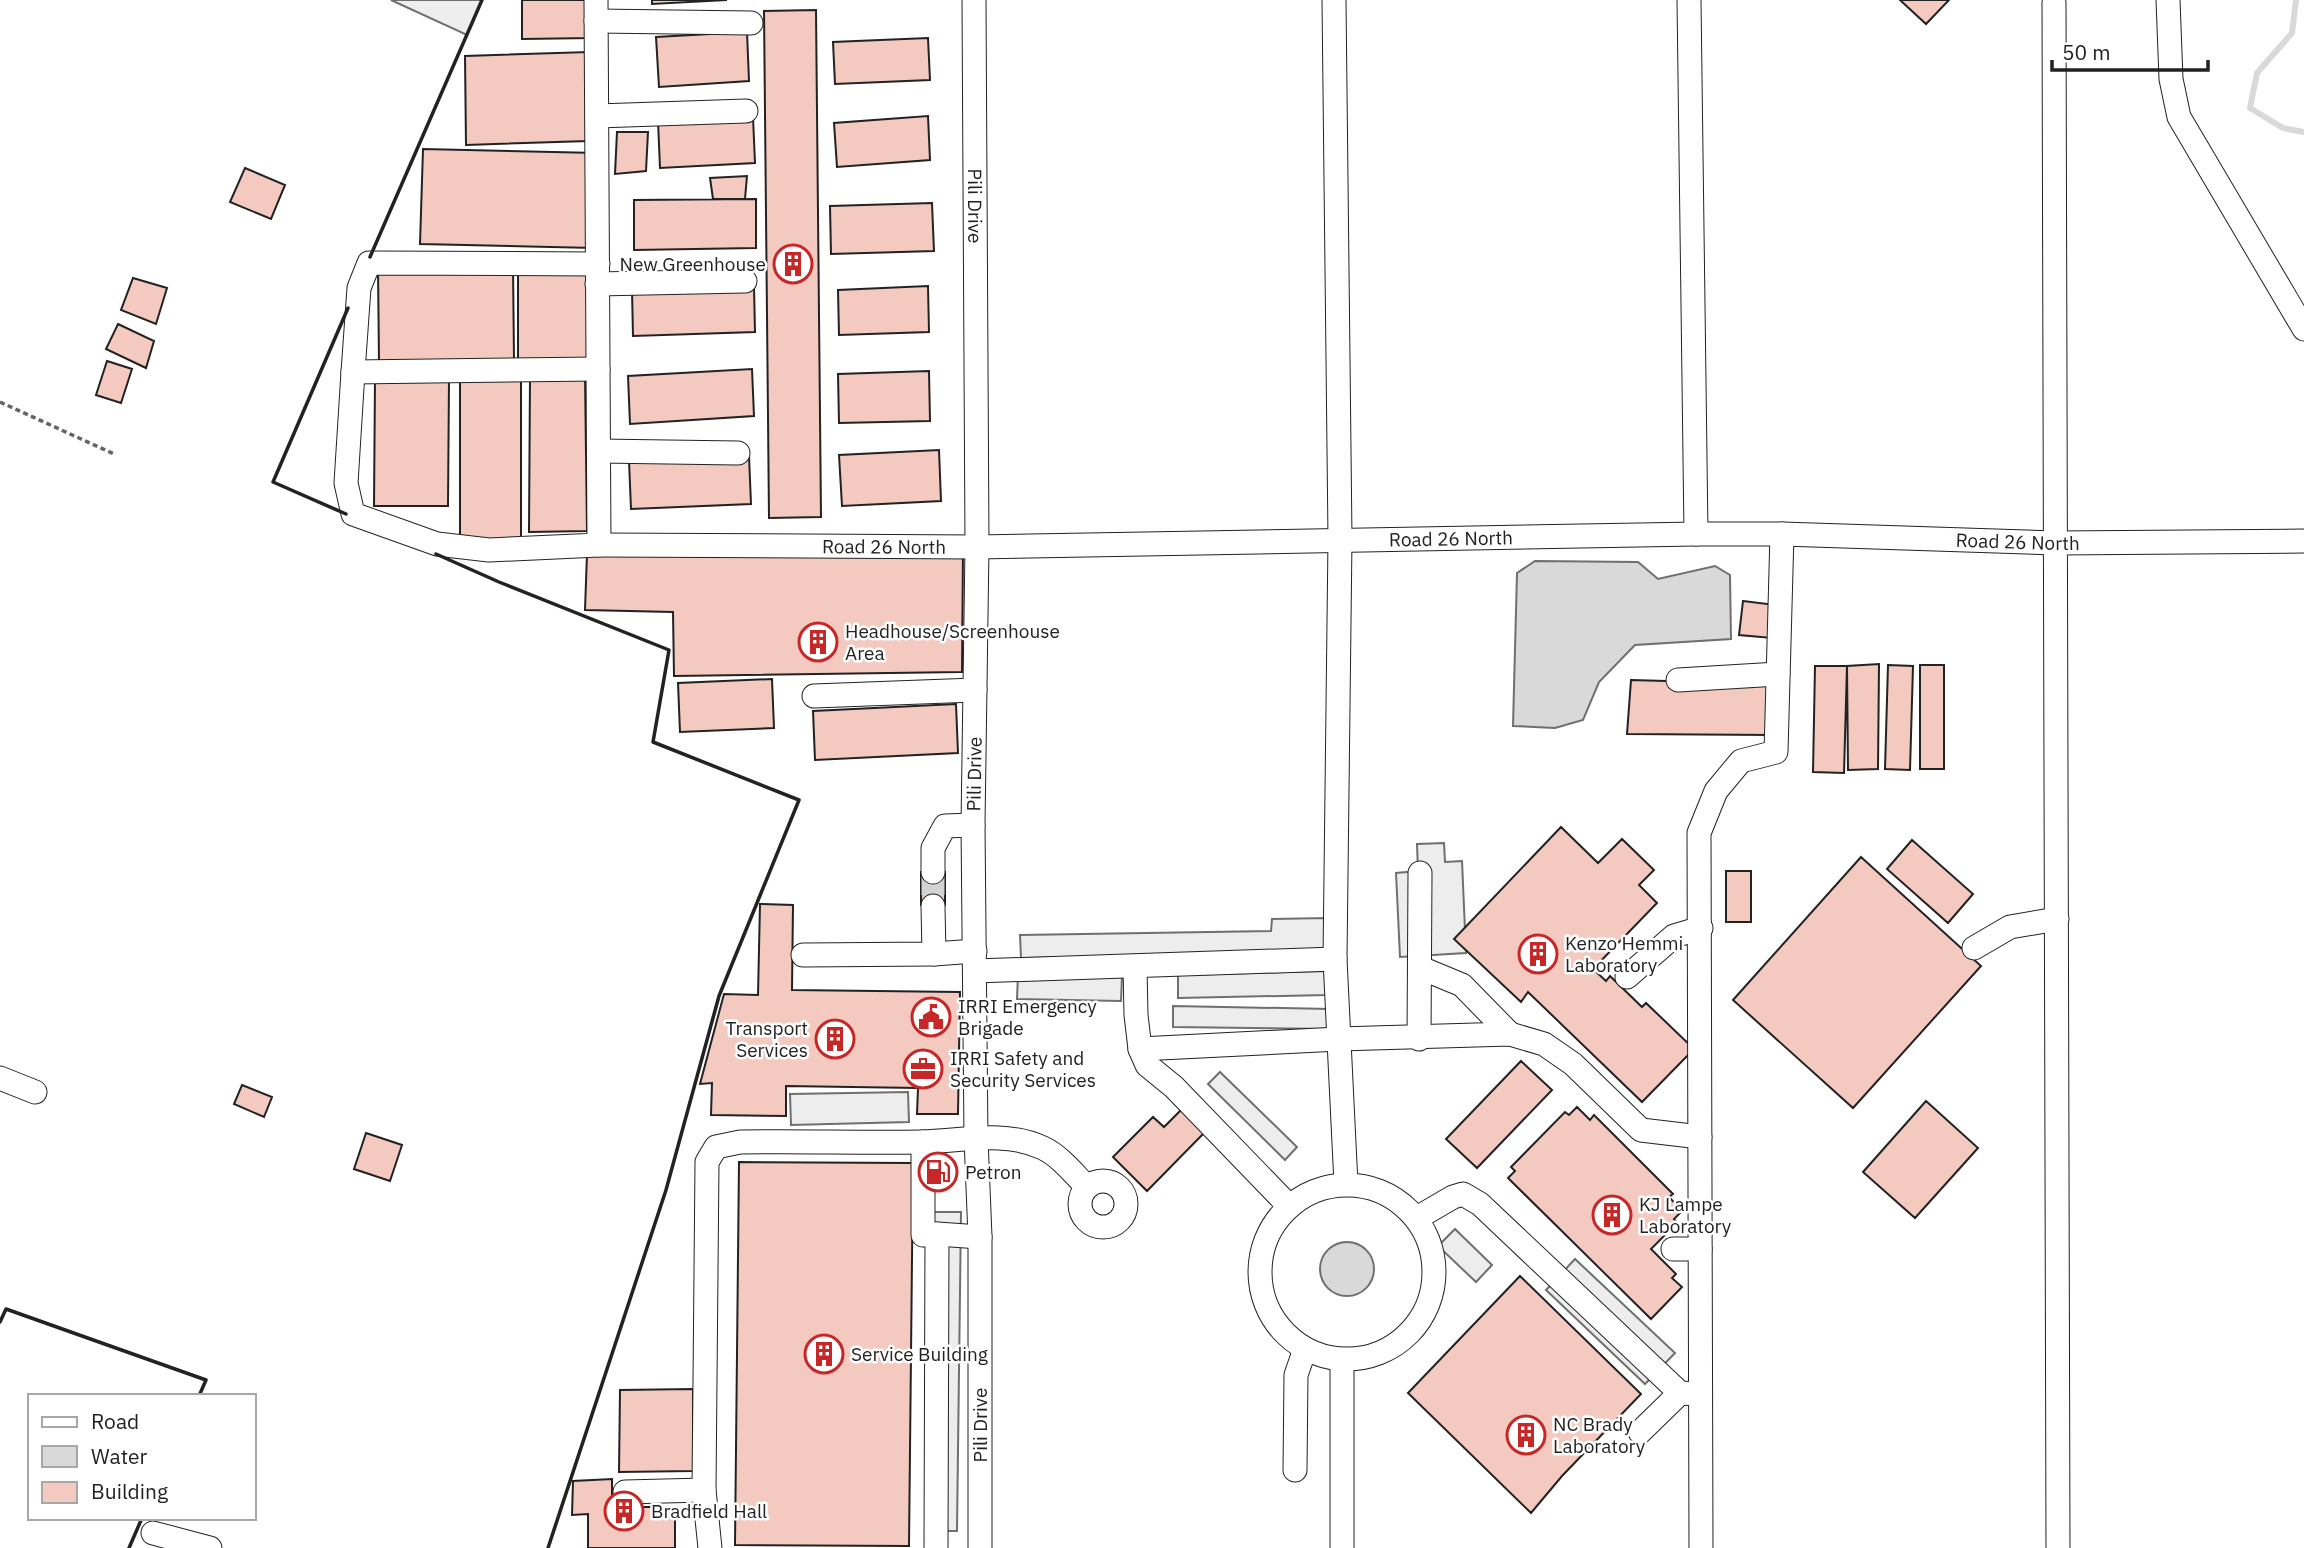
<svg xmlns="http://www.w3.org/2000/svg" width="2304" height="1548" viewBox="0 0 2304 1548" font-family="'IBM Plex Sans',sans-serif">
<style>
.green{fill:#eee;stroke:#6f6f6f;stroke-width:2}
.parking{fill:#ededed;stroke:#6f6f6f;stroke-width:2}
.water{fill:#d9d9d9;stroke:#6f6f6f;stroke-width:2}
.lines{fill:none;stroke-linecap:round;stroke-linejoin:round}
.stream{stroke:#d9d9d9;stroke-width:6}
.building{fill:#f3c9c0;stroke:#222;stroke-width:2}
.minor-tunnel{stroke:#d3d3d3;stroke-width:23;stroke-dasharray:23 11;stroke-linecap:butt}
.minor-casing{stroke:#222;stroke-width:25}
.path{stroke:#646464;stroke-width:3.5;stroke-dasharray:5 3.5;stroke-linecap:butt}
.minor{stroke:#fff;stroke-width:23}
.wall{stroke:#222;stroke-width:3.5}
.labels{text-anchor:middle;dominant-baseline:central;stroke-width:5;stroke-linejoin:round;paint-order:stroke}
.street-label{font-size:19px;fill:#222;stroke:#fff}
.poi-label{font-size:19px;fill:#222;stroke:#fff;text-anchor:start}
</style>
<rect width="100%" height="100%" fill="#fff"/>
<!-- green -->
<path class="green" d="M391,0H482L467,35Z"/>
<!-- parking -->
<path class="parking" d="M1444,843L1445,862L1462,861L1466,953L1400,957L1396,873L1418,871L1417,844Z
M1327,918V952L1021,958L1020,935L1271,931L1272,919Z
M1326,971L1327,995L1178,998V975Z
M1018,974L1122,976L1121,1001L1017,999Z
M1173,1006L1330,1009V1029L1173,1027Z
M1220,1072L1297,1147L1285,1160L1208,1084Z
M908,1092L909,1122L791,1125L790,1094Z
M930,1212H961L957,1531H926Z
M1455,1229L1492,1265L1476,1282L1438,1246Z
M1575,1259L1675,1353L1645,1384L1546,1290Z"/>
<!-- water -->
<path class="water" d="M1535,561L1638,562L1658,579L1715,566L1730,575L1731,639L1635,645L1599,682L1583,720L1555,728L1513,726L1517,573Z
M1320 1269a27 27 0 1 1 54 0a27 27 0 1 1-54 0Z"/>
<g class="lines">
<!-- stream -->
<path class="stream" d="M2296,0L2292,33L2257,73L2250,108L2283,128L2304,132"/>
</g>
<!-- building -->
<path class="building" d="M522,0H592V38L522,39Z
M652,0H727L652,4Z
M1900,0H1949L1926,24Z
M816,10L821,517L769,518L764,11Z
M747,32L749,81L659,87L656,37Z
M928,38L930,80L835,84L833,42Z
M589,52L588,141L466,145L465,56Z
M928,116L930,160L837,167L834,123Z
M753,117L755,163L660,168L658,121Z
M617,132H648L646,171L615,174Z
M423,149L597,153L594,248L420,244Z
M245,168L285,185L271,219L230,202Z
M747,176L745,199H713L710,178Z
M756,199V248L634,250V200Z
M932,203L934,251L831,254L830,206Z
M513,266L514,359L379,362L378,269Z
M518,267H595V361L518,362Z
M133,278L167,288L156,324L121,310Z
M754,286L755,332L633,336L632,290Z
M928,286L929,332L839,335L838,290Z
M118,324L154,341L146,368L106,349Z
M107,361L132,369L121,403L96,395Z
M752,369L754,416L630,424L628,376Z
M929,371L930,421L839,423L838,374Z
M460,374H521V543H460Z
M585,375L587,531L529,532L530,377Z
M375,379H449L448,506H374Z
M939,450L941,501L842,506L839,455Z
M749,456L751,504L631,509L629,461Z
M963,551L962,672L674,676L673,612L585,610L587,554Z
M1743,601L1776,605L1772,638L1739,635Z
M1879,664L1878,769L1848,770L1847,666Z
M1888,665L1913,666L1910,770L1885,769Z
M1920,665H1944V769H1920Z
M1815,666H1847L1844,773L1813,772Z
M772,679L774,728L680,732L678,683Z
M1631,680L1772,684V735L1627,734Z
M956,704L958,753L815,760L813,711Z
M1561,827L1598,863L1622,839L1654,870L1639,885L1657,903L1593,969L1606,981L1610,976L1642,1007L1646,1003L1694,1049L1642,1102L1528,992L1521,1002L1454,939Z
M1912,840L1973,894L1948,923L1887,869Z
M1861,857L1981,966L1853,1108L1733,1000Z
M1726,871H1751V922H1726Z
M921,872H945V905H921Z
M760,904L793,905L792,990L960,992L958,1114H917L918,1088L786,1086V1116L711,1115L712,1083L700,1084L724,994L758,995Z
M1521,1061L1552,1090L1477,1168L1446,1139Z
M242,1085L272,1097L264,1117L234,1104Z
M1926,1101L1978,1148L1915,1218L1863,1172Z
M1577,1107L1590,1120L1594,1115L1673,1194L1669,1197L1682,1211L1674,1219L1677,1223L1651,1249L1676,1274L1672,1278L1682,1287L1651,1319L1508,1178L1515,1171L1511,1167L1565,1112L1569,1115Z
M1183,1108L1206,1131L1147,1191L1113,1157L1153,1117L1164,1127Z
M366,1133L402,1145L390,1181L354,1169Z
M739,1162L913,1163L909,1546L735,1545Z
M1520,1276L1641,1394L1562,1476L1531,1513L1408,1393Z
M693,1389V1471L619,1472L620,1390Z
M612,1479V1507H675V1548H588V1514L572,1515L573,1481Z"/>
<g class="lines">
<!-- minor-tunnel -->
<path class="minor-tunnel" d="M933,872V906"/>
<defs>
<g id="minor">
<path d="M596,0C597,182 598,364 599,545L489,550L437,544L353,514L346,483L353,372L359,288L369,263L598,264"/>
<path id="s1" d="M974,0L977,547L973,825L976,1138L980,1237V1548"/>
<path d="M1334,0L1340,539L1335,959L1346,1184"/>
<path d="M1689,0L1696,534"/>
<path d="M2168,0L2171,79L2179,117L2304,329"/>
<path d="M2054,3L2058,1548"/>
<path d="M596,21L751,23"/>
<path d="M597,116L746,111"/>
<path d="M597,284L745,281"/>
<path d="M353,372L598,369"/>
<path d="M599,451L738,453"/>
<path id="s2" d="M599,545L977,547L1696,534H1782L2056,543L2304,541"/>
<path d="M1678,680L1778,674"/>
<path d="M814,696L975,690"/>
<path d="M933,872V848L945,826L973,825"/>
<path d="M933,906L934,954"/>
<path d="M1974,948L2010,927L2057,919"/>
<path d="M803,955L934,954L975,951"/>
<path d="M1135,967L1136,1015L1140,1049L1147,1065L1174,1087L1289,1206"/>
<path d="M1421,968L1462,985L1510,1034"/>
<path d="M975,971L1335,959"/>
<path d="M1627,977L1674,936L1701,928"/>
<path d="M1419,1039L1420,873"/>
<path d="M1140,1049L1339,1039L1510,1034L1544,1044L1573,1064L1641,1130L1700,1137"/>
<path d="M0,1078L35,1092"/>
<path d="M923,1142V1235L937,1234L936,1548"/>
<circle cx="1103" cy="1204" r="23"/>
<circle cx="1347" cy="1272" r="87"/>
<path d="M1417,1218L1453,1197L1463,1194L1480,1204L1680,1393L1699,1394"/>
<path d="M937,1234L980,1237"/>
<path d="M1673,1249H1700"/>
<path d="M1640,1432L1680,1393"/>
<path d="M1295,1470L1296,1375L1305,1349"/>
<path d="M625,1492L704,1490"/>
<path d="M153,1533L210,1548"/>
<path d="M710,1548L704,1490L707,1162L716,1147L740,1142C800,1141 861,1143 922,1142C961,1141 1005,1130 1043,1148C1060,1156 1074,1174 1087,1187"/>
<path d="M1342,1548V1360"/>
<path d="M1701,1548L1699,833L1716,791L1741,761L1776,752L1782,534"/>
</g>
</defs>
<!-- minor casing -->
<use href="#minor" class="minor-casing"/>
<!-- path -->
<path class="path" d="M0,402L114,454"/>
<!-- minor -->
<use href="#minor" class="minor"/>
<!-- wall -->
<path class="wall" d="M370,257L482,0
M346,514L273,482L348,308
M436,554L499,582L669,650L653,742L799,800L719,996L666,1190L548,1548
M0,1322L6,1309L206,1380L199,1396
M129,1548L142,1518"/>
</g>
<!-- icons -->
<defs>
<symbol id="building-ring" viewBox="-11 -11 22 22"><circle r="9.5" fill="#fff" stroke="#c62828" stroke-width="1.5"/><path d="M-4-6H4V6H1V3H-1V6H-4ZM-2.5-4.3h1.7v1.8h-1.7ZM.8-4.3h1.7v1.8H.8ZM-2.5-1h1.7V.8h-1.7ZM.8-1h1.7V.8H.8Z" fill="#c62828"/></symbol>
<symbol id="civic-ring" viewBox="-11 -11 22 22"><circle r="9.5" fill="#fff" stroke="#c62828" stroke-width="1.5"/><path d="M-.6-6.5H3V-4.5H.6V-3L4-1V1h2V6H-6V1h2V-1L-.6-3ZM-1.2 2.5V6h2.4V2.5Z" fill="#c62828"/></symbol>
<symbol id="office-ring" viewBox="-11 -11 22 22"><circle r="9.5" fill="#fff" stroke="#c62828" stroke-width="1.5"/><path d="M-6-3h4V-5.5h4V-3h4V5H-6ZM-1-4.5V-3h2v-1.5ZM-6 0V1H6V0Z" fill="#c62828"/></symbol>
<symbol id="fuel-ring" viewBox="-11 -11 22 22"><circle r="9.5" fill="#fff" stroke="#c62828" stroke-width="1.5"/><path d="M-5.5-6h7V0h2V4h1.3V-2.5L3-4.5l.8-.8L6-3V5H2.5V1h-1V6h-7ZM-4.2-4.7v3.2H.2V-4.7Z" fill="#c62828"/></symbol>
</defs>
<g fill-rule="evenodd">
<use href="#building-ring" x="771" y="242" width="44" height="44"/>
<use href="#building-ring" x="796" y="620" width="44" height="44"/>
<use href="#building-ring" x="1516" y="932" width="44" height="44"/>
<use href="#civic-ring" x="909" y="995" width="44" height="44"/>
<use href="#building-ring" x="813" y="1017" width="44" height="44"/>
<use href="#office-ring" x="901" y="1047" width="44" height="44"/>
<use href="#fuel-ring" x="916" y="1150" width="44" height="44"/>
<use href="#building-ring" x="1590" y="1193" width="44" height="44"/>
<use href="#building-ring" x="802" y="1332" width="44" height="44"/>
<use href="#building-ring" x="1504" y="1413" width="44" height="44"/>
<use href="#building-ring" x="602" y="1489" width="44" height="44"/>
</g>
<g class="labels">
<!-- street labels -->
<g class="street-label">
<text stroke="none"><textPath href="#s1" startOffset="206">Pili Drive</textPath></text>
<text stroke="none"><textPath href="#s2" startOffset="852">Road 26 North</textPath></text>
<text stroke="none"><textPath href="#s2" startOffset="1419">Road 26 North</textPath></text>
<text stroke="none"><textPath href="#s2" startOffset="285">Road 26 North</textPath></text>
<text transform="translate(974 774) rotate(-89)">Pili Drive</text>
<text transform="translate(980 1425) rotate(-90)">Pili Drive</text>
</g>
<!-- poi labels -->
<g class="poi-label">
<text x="766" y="264" text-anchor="end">New Greenhouse</text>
<text x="845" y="631">Headhouse/Screenhouse<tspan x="845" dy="22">Area</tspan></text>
<text x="1565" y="943">Kenzo Hemmi<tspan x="1565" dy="22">Laboratory</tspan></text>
<text x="958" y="1006">IRRI Emergency<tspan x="958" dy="22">Brigade</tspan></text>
<text x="808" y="1028" text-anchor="end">Transport<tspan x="808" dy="22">Services</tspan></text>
<text x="950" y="1058">IRRI Safety and<tspan x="950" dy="22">Security Services</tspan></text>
<text x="965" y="1172">Petron</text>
<text x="1639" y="1204">KJ Lampe<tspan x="1639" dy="22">Laboratory</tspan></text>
<text x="851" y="1354">Service Building</text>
<text x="1553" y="1424">NC Brady<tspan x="1553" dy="22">Laboratory</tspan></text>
<text x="651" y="1511">Bradfield Hall</text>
</g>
</g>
<!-- legend -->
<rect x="28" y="1394" width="228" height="126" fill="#ffffff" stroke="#a7a7a7" stroke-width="2"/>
<rect x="42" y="1417" width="35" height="10" fill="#ffffff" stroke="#a7a7a7" stroke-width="2"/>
<text x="91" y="1429" font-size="21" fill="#222222">Road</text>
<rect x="42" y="1446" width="35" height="21" fill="#d9d9d9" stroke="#a7a7a7" stroke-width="2"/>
<text x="91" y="1464" font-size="21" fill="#222222">Water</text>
<rect x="42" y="1482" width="35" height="21" fill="#f3c9c0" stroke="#a7a7a7" stroke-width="2"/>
<text x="91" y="1499" font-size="21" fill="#222222">Building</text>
<!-- scale -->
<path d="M2052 60v10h156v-10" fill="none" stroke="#222222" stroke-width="3.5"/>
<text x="2062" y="60" font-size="21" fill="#222222" stroke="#ffffff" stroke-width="5" paint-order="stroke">50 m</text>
</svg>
